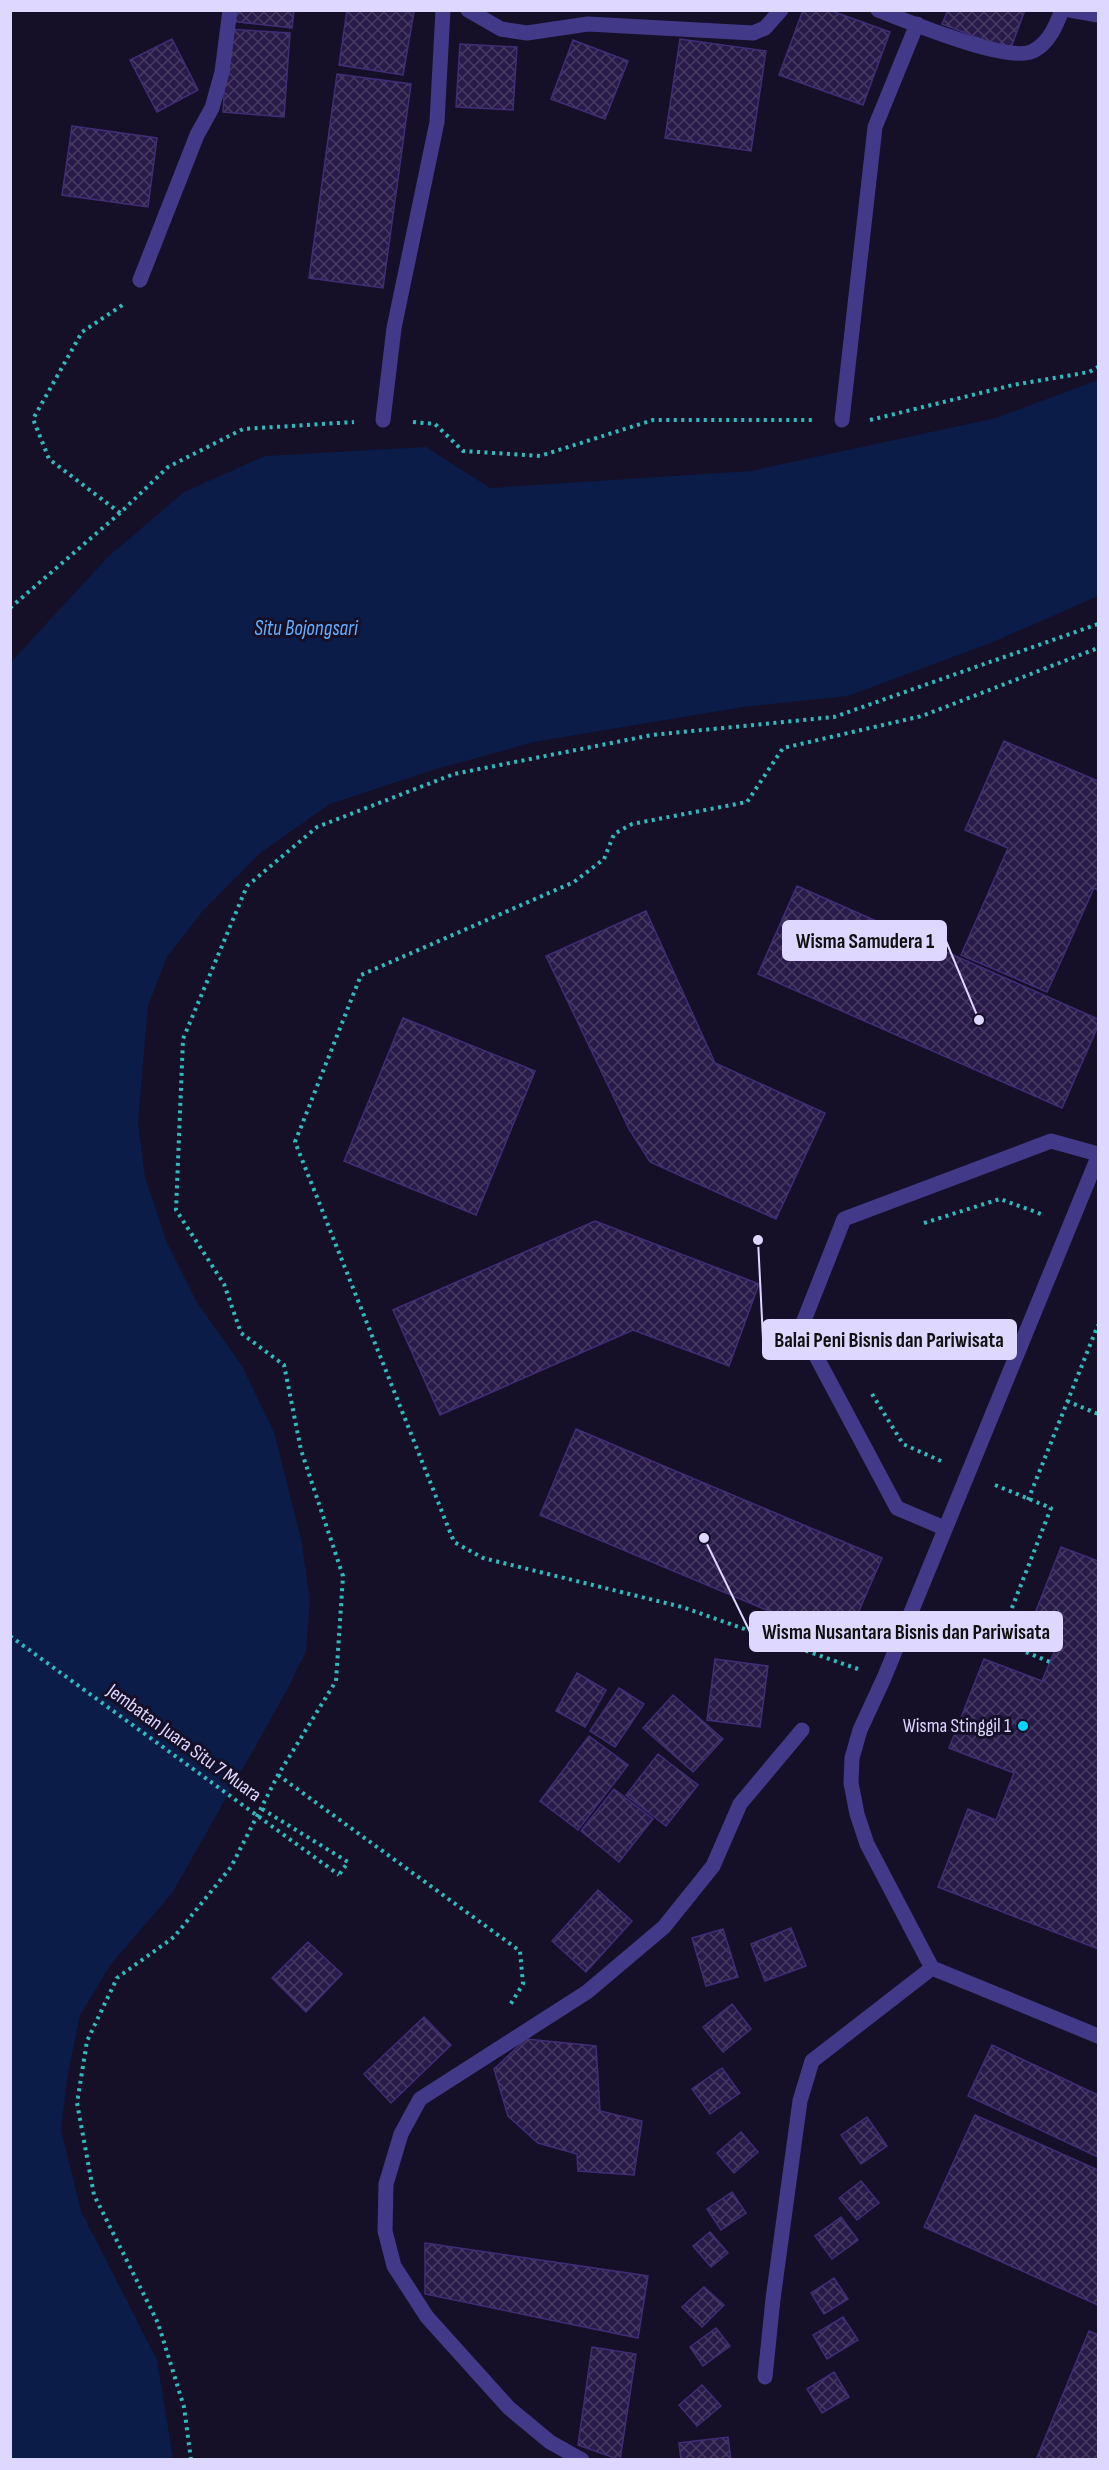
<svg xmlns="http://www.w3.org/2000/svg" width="1109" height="2470" viewBox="0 0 1109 2470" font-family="'Sofia Sans Condensed',sans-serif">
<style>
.water{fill:#0a1c47}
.building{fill:url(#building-cross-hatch);stroke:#402d76;stroke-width:1.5}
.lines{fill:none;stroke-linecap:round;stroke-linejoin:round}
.path{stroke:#2fbbbb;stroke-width:4;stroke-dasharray:3 4.5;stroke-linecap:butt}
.service{stroke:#423a88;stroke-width:15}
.minor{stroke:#423a88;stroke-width:15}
.path-bridge{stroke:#2fbbbb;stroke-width:4;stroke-dasharray:3 4.5;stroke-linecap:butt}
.poi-dot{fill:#03d6ff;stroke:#151028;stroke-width:2}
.labels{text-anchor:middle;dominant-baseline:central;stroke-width:6;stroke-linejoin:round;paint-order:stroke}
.poi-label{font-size:20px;fill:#ded7ff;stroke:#151028;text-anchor:end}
.street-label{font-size:20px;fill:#ded7ff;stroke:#151028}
.water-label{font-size:21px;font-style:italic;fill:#65aeff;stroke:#151028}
.leader{fill:none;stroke:#ded7ff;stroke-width:2}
.callout-dot{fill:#ded7ff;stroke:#151028;stroke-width:2}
.callout{fill:#ded7ff;stroke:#ded7ff;stroke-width:2}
.callout-label{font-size:21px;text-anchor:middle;font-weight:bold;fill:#111}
</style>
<defs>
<pattern id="building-cross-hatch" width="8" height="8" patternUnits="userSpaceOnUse" patternTransform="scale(1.5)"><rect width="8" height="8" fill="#281b49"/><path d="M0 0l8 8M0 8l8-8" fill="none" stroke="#473b64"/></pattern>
</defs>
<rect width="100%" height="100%" fill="#151028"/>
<!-- water -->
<path class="water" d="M1098,380V596L993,642L848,696L743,707L534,742L433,770L330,804L259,854L201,913L167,957L148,1006L138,1122L145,1177L167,1243L196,1301L242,1366L274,1432L301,1539L310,1600L306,1651L287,1690L173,1892L111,1964L80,2015L68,2073L61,2130L81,2211L157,2360L173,2459H11V662L109,556L184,492L265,456L426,447L490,488L750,471L996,418Z"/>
<!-- building -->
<path class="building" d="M231,10H294L292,28L230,21Z
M347,10L414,12L403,75L339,65Z
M803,10H829L890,32L863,105L779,75Z
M948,10H1025L1010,50L942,24Z
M228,29L290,33L284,117L223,112Z
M172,39L198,90L157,112L130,60Z
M680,39L766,51L751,151L665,138Z
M573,40L628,61L605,119L551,99Z
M460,44L517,47L513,110L456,107Z
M337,74L411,84L383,288L309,278Z
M72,126L157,138L148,207L62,195Z
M1004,741L1098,781V890L1094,888L1047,992L961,955L1008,848L965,830Z
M797,886L1098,1019V1026L1062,1108L758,974Z
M646,911L715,1063L825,1113L776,1219L650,1162L629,1129L546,956Z
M403,1018L535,1071L476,1215L344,1161Z
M595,1221L759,1284L729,1366L633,1330L440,1415L393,1310Z
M576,1429L882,1558L845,1643L540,1515Z
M1061,1547L1098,1561V1949L938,1887L968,1809L996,1820L1014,1773L949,1748L984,1659L1042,1681L1057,1645L1027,1634Z
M715,1659L768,1666L760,1727L707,1720Z
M577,1673L606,1690L585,1727L556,1711Z
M619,1688L644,1704L615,1747L590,1731Z
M673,1695L723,1739L693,1772L643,1728Z
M589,1736L628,1765L578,1830L540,1801Z
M658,1754L698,1785L666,1826L626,1795Z
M614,1789L653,1819L619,1862L581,1831Z
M598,1890L632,1921L586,1972L552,1941Z
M791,1928L806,1966L765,1981L751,1944Z
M723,1929L738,1977L706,1986L692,1938Z
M308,1942L342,1974L306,2012L272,1978Z
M732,2004L751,2029L723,2052L703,2027Z
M424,2017L451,2045L391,2103L364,2074Z
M526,2039L596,2046L600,2111L642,2121L634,2175L578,2171L577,2154L538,2143L508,2116L494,2069Z
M992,2045L1098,2095V2157L968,2096Z
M722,2068L740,2093L710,2114L692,2089Z
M975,2115L1098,2170V2305L924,2227Z
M867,2117L887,2146L861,2164L841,2135Z
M741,2132L758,2152L734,2173L717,2153Z
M861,2181L879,2203L857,2220L839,2198Z
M732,2192L746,2213L721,2230L707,2209Z
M841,2217L858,2240L832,2259L815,2236Z
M710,2232L728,2253L711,2267L693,2246Z
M425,2243L648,2276L638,2338L425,2294Z
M834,2278L848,2299L824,2314L811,2293Z
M704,2287L724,2305L702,2327L682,2307Z
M843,2317L858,2340L827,2359L813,2335Z
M716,2328L730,2346L703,2366L690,2347Z
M1089,2331L1098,2335V2460H1036Z
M592,2347L636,2354L620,2460L578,2445Z
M834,2372L849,2397L822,2413L807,2389Z
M702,2385L721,2406L697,2426L679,2405Z
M728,2437L731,2460H681L679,2443Z"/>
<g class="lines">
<!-- path -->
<path class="path" d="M870,420L1013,385L1089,372L1098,367
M413,422L435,424L463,451L540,456L653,420H814
M120,513L49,459L33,419L82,332L124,304
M10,608L120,513L168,467L243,429L354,422
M924,1223L1000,1199L1044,1215
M872,1394L903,1444L941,1461
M1067,1401L1098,1414
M995,1485L1051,1508L999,1641L1050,1662
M1028,1500L1098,1325
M858,1669L682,1607L483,1558L454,1542L295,1142L361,975L574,882L604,859L614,834L632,824L747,802L783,748L922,716L1098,648
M278,1775L520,1951L523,1984L510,2005
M262,1809L348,1862L339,1875
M191,2460L184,2407L158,2323L94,2195L77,2103L87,2041L117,1978L174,1937L231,1867L278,1775L336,1681L343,1576L301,1450L284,1365L241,1333L224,1284L176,1210L183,1039L247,886L317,827L454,774L652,735L834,717L1098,624"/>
<!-- service -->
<path class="service" d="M1098,1157L884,1678L860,1730L852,1758L851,1783L857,1814L867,1844L932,1968L1098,2036
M944,1528L897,1508L801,1328L844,1219L1051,1141L1098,1154
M765,2377L773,2299L800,2101L812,2061L932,1968"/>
<!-- minor -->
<path class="minor" d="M468,10L501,29L527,33L588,24L753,33L765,28L781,10
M878,10C907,21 1009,64 1033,51C1049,43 1056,26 1062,10
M1070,10L1098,15
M140,280L197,135L212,108L222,72L230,10
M383,420L394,328L437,122L443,10
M842,420L875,127L917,24
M582,2460L550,2442L509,2408L427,2317L394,2266L385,2231L386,2184L401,2134L420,2099L587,1992L664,1927L713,1866L740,1804L802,1730"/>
<!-- path-bridge -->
<path class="path-bridge" d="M10,1636L339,1875"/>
</g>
<!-- markers -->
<circle class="poi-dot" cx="1023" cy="1726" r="6"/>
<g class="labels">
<!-- poi labels -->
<g class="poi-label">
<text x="1011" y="1726">Wisma Stinggil 1</text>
</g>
<!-- street labels -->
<g class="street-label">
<text transform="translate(184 1743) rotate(36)">Jembatan Juara Situ 7 Muara</text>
</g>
<!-- water labels -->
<g class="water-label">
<text x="306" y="628">Situ Bojongsari</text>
</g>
</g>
<!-- callouts -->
<path class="leader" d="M979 1020L946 941M758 1240L763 1339M704 1538L750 1632"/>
<g class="callout-dot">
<circle cx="979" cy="1020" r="6"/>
<circle cx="758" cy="1240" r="6"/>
<circle cx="704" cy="1538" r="6"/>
</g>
<g class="callout">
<rect x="783" y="921" width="163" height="39" rx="6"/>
<rect x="763" y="1320" width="253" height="39" rx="6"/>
<rect x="750" y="1612" width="312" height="39" rx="6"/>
</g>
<g class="callout-label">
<text x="865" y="948">Wisma Samudera 1</text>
<text x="889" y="1347">Balai Peni Bisnis dan Pariwisata</text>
<text x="906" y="1639">Wisma Nusantara Bisnis dan Pariwisata</text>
</g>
<!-- border -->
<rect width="1109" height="2470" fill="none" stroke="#ded7ff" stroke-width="24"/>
</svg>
